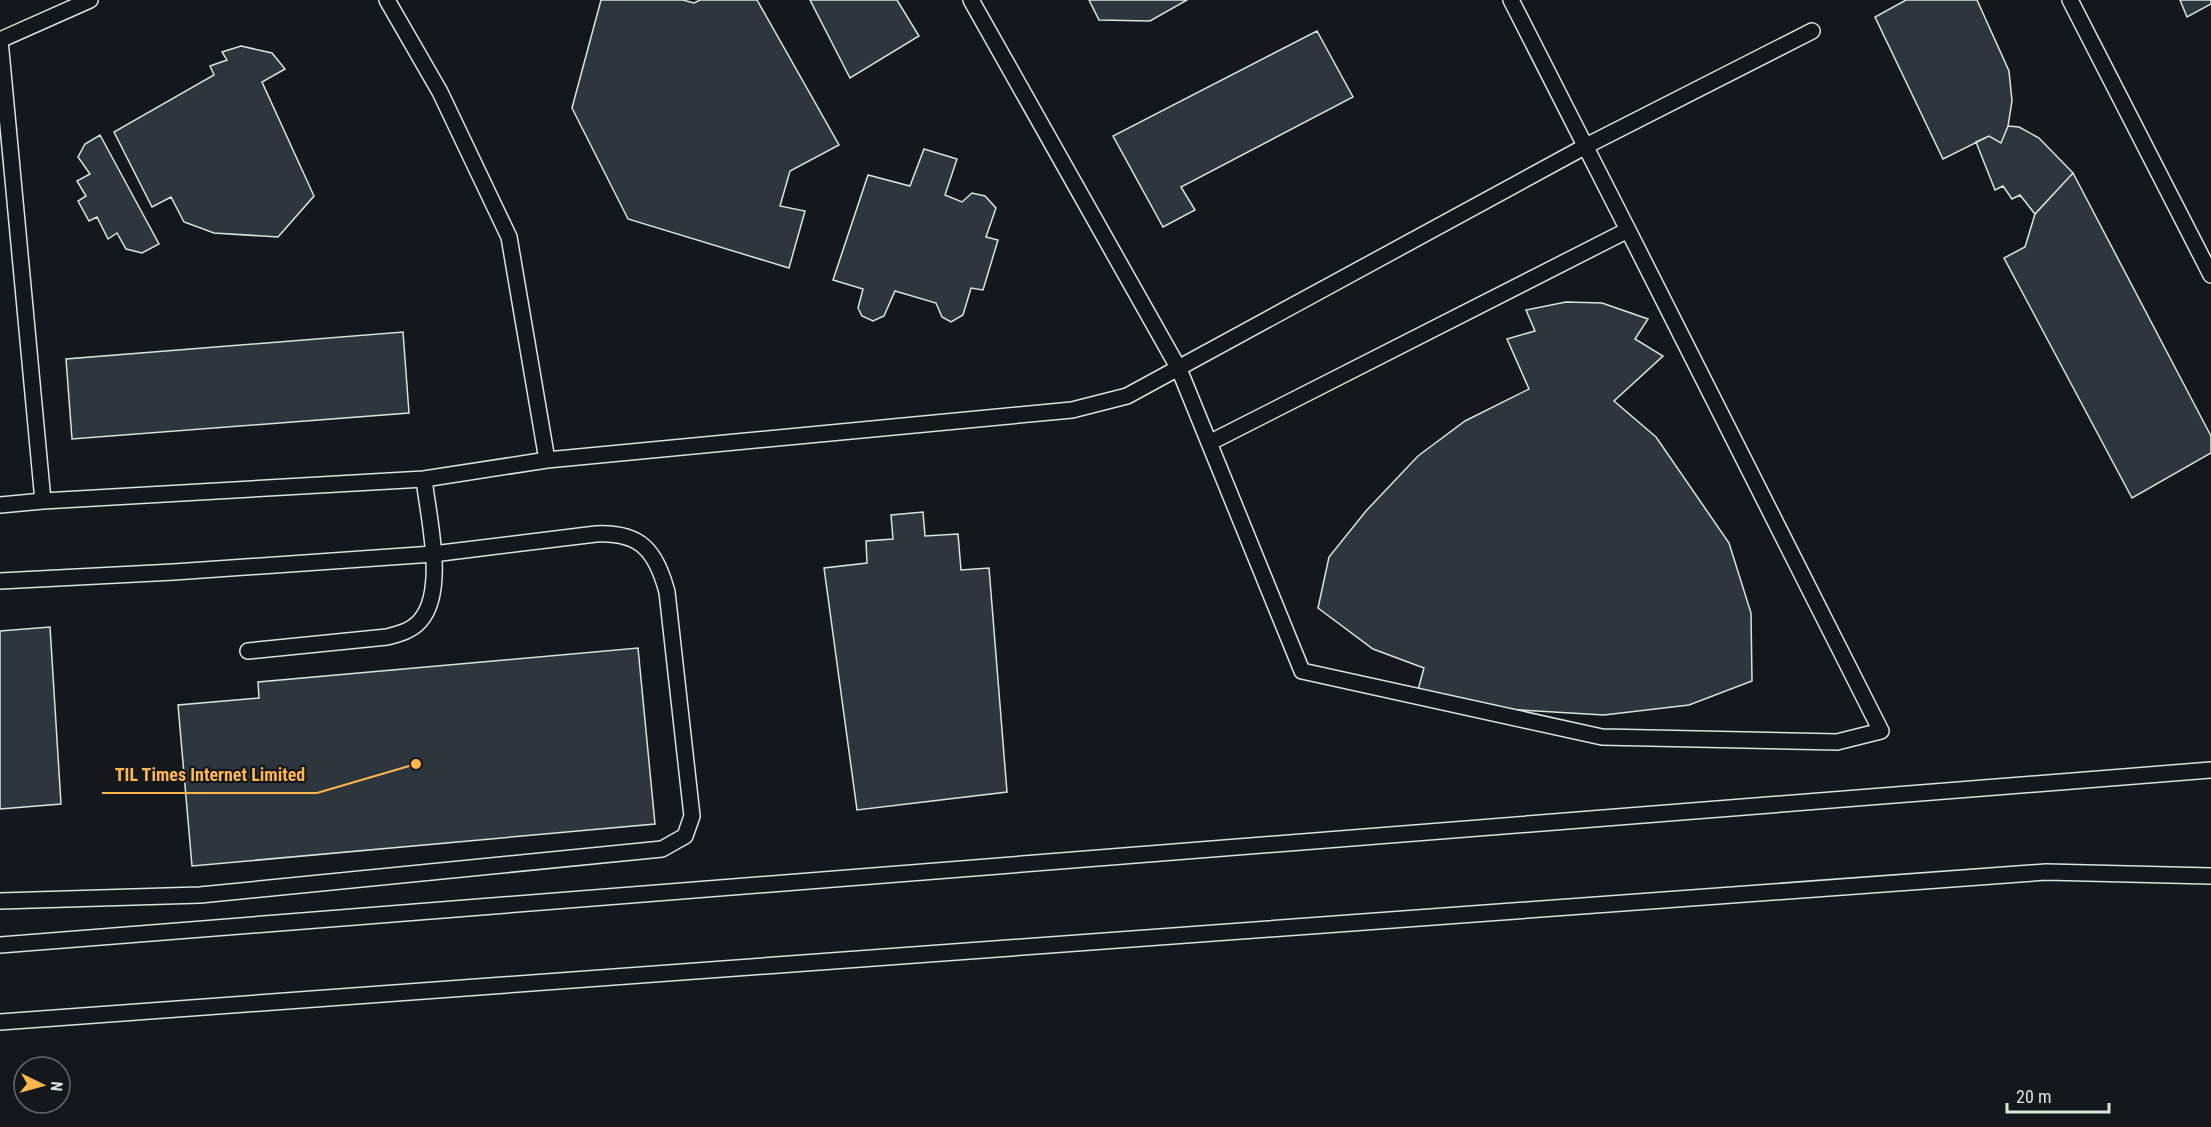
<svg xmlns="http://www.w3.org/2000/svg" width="2211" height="1127" viewBox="0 0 2211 1127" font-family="'Roboto Condensed',sans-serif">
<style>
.building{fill:#2c363c;stroke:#d8e6dc;stroke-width:1.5}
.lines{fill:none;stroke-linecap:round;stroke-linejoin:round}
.lane-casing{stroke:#d8e6dc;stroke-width:18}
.lane{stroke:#14181c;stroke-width:15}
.leader{fill:none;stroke:#ffb74d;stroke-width:2}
.callout-dot{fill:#ffb74d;stroke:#14181c;stroke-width:2}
.callout-label{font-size:18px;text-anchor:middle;font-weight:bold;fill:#ffb74d;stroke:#14181c;stroke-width:4.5;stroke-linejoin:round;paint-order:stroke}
</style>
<rect width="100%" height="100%" fill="#14181c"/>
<!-- building -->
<path class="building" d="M601,0H683L694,3L700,0H757L839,145L790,171L780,206L805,211L789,268L628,219L572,108Z
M810,0H897L919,36L850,78Z
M1089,0H1187L1150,21L1099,20Z
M1906,0H1977L2009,71L2012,101L2008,126L2001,143L1989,136L1943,159L1875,17Z
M2180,0H2211V4L2187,17Z
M1317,31L1353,97L1181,187L1195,210L1163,227L1113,136Z
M241,46L272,53L285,69L262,82L314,196L278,237L214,233L184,222L171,197L152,207L114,132L214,75L210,66L227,60L222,52Z
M2008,126L2019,127L2039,138L2073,173L2035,214L2020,195L2012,199L2003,186L1995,190L1976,142L1989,136L2001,143Z
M100,135L159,244L142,253L126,249L117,233L108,239L97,217L89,221L78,201L86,196L77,181L90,174L78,157L85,144Z
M924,149L957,159L945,195L962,202L972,193L985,196L996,208L986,237L998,240L983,290L971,288L963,315L951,322L942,317L936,303L895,291L884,316L873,321L862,316L858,308L863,289L833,280L868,175L910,186Z
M2073,173L2211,436V453L2132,498L2004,258L2025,247L2035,214Z
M1566,302L1602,303L1648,319L1635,339L1663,356L1614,401L1656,437L1729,543L1751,613L1752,681L1689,705L1604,715L1505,709L1418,690L1424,668L1373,649L1318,608L1329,557L1366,511L1418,456L1465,421L1529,389L1507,339L1535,331L1526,310Z
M403,332L409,413L72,439L66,359Z
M923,512L925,536L958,534L961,570L989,568L1007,792L857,810L824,568L867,563L866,541L893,539L891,515Z
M50,627L61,804L0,809V631Z
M638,648L655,824L192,866L178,705L259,698L258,682Z"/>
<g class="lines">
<defs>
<path id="lane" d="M387,0L440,92L509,237L547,460
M971,0L1179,369L1302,671L1602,737L1837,742L1881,731L1628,230L1209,443
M1511,0L1628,230
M2070,0L2211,275
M43,501L0,40L90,0
M0,505L43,501L424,479L547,460L1072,410L1127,396L1586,146L1812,31
M0,581L174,572L433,554L596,534C641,532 656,551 667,592L692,816L685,836L662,849L200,895L0,901
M248,651L387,637C399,634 411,631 420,621C447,591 428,516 424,479
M0,945L2211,770
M0,1022L2046,872L2211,876"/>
</defs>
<!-- lane casing -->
<use href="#lane" class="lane-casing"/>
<!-- lane -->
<use href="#lane" class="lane"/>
</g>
<!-- callouts -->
<path class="leader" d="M416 764L317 793H102"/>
<circle class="callout-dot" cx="416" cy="764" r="6"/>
<g class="callout-label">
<text x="210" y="781">TIL Times Internet Limited</text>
</g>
<!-- north arrow -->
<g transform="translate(42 1085) rotate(95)"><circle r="28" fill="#14181c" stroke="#626a69" stroke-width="1.5"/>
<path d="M0-4.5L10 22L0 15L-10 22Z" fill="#ffb74d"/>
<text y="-9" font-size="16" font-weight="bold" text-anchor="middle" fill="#d8e6dc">N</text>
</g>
<!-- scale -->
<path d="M2007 1103v9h102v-9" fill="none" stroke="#d8e6dc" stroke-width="3"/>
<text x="2016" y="1103" font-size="18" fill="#d8e6dc" stroke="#14181c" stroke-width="4.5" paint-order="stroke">20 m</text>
</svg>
